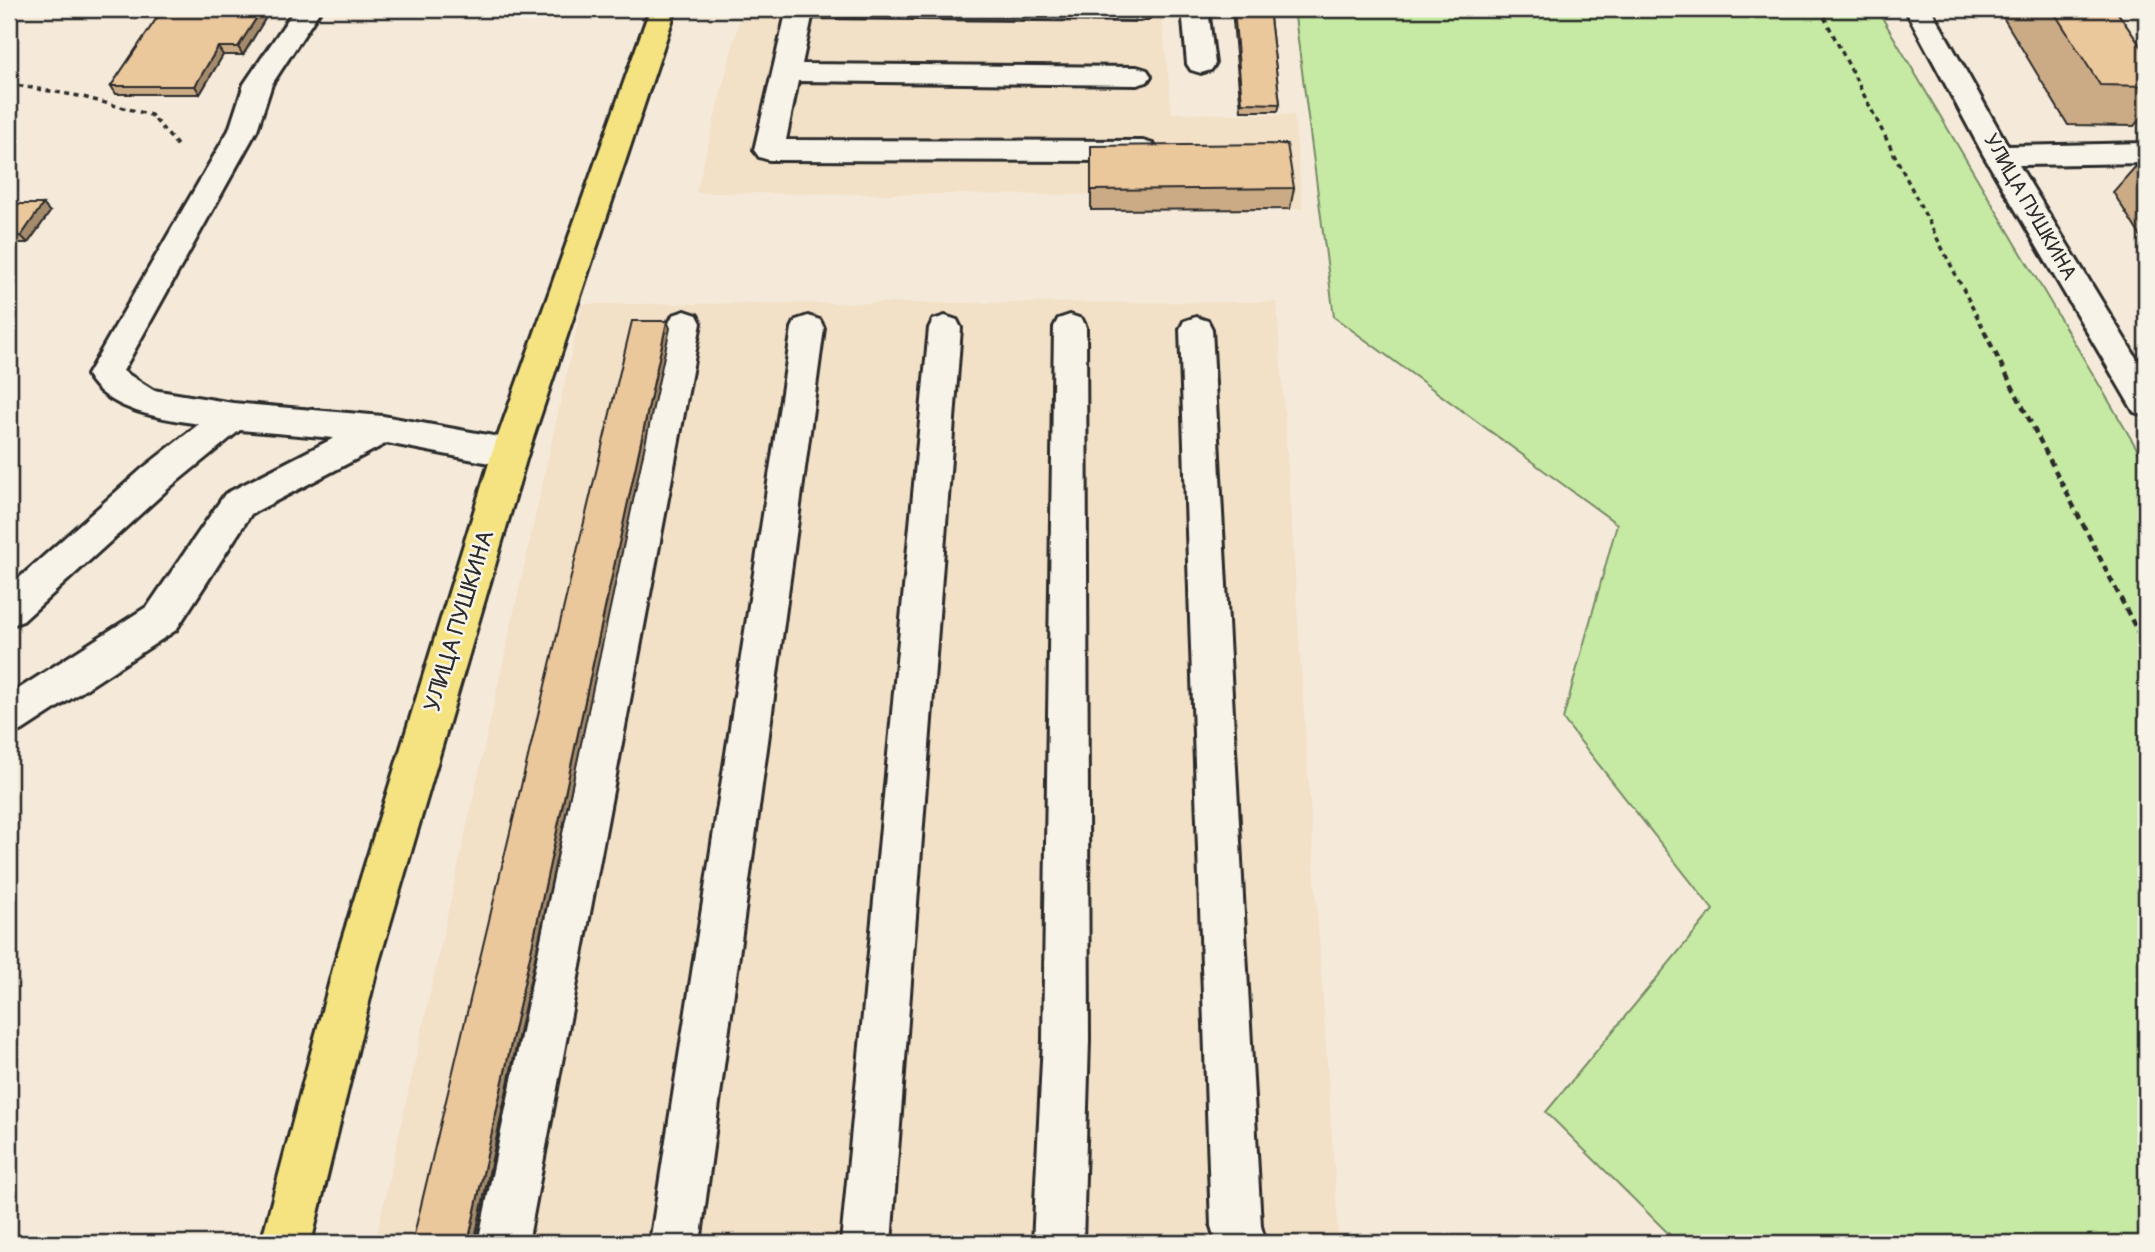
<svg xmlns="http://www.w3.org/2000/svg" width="2155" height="1252" viewBox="0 0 2155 1252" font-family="Pangolin,sans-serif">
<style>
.built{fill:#f2e0c7}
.green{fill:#c6eaa3;stroke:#788a67;stroke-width:2}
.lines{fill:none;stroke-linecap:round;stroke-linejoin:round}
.minor-casing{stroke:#2b2b2b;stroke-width:6}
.major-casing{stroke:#2b2b2b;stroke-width:6}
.path-far1{stroke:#2b2b2b;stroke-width:3.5;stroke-dasharray:5 4.5;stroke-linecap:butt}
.path{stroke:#2b2b2b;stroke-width:4.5;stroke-dasharray:7 5;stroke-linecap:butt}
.minor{fill:#f7f3e8;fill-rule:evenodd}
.major{fill:#f5e382;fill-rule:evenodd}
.wall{fill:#caab86;stroke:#2b2b2b;stroke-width:2}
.shaded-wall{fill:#a48b6d;stroke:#2b2b2b;stroke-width:2}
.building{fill:#ebc79c;stroke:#2b2b2b;stroke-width:2}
.labels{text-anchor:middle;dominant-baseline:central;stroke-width:5;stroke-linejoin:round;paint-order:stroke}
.far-street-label{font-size:21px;fill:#2b2b2b;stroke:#f7f3e8}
.street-label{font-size:24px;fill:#2b2b2b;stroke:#f7f3e8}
</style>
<rect width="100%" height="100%" fill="#f5ead9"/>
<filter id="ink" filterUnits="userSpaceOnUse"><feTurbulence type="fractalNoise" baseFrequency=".0143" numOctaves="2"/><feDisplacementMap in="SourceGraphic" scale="14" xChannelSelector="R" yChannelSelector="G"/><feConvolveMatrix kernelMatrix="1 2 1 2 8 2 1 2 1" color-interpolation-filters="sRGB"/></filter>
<g filter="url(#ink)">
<!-- built -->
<path class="built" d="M742,9H1161L1172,113L1294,115L1303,209L1103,195L696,193Z
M1277,302L1339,1243H375L582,304Z"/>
<!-- green -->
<path class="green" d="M1294,9H1877L2146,464V1243H1678L1546,1112L1713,910L1563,719L1617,524L1334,317Z"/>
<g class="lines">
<defs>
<path id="minor" d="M295,9H321L272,84L257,130L123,371L153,390L233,403L383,416L510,439L522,443L528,453L522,463L510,467L387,443L251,514L176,630L23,730L9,735V695L148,606L225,494L334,438L240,430L169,488L23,621L9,626V587L143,468L199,424C162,418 108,412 87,375L229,130L244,84Z
M787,9H1150L1152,12L1148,18L1139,20L812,17L802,64L1137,67L1147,70L1151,76L1147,82L1137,85L798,81L786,140L1143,141L1153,144L1158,151L1153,158L1143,161L769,160L759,157L754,150Z
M1182,9H1208L1215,64L1211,70L1201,73L1191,70L1187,64Z
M1905,9H1931L2008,146L2146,143V163L2019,165L2146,374V416L2134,412L1984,156Z
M685,311L697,315L701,323L528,1243H478L669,323L673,315Z
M1070,315L1082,319L1086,327L1089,1040L1083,1243H1033L1043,1040L1054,327L1058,319Z
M808,316L820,320L824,328L700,1243H650L792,328L796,320Z
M945,316L957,320L961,328L891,1243H841L929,328L933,320Z
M1196,317L1208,321L1212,329L1261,1226L1266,1243H1216L1211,1226L1180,329L1184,321Z"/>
<path id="major" d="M650,9H676L528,453L378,965L311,1243H261L334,965L492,453Z"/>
</defs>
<!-- minor casing -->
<use href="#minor" class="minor-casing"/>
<!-- major casing -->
<use href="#major" class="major-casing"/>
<!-- path-far1 -->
<path class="path-far1" d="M1820,9L1985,332
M9,84L79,96L151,115L177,145"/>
<!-- path -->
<path class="path" d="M1984,331L2146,648"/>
<!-- minor -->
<use href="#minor" class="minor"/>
<!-- major -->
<use href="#major" class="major"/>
</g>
<!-- wall -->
<path class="wall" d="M163,9H271L243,55H223L200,94H116L111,86Z
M1232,9H1269L1280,104L1278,111H1241Z
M1998,9H2115L2146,54V112L2134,126L2068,125Z
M1091,146L1294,188L1290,209L1091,210Z
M2136,166H2146V245L2113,192Z
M9,204L50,212L28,243H9Z"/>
<!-- shaded-wall -->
<path class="shaded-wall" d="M262,9H271L243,55L238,47Z
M218,47L223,55L200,94L195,86Z
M43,204L50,212L28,243L21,236Z
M667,321L670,328L474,1243H468Z"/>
<!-- building -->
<path class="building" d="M163,9H262L238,47H218L195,86H111Z
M1234,9H1269L1280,104L1242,103Z
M2052,9H2115L2146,54V86L2100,85Z
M1287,144L1294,188L1091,190V146Z
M2136,166H2146V182Z
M9,204H43L21,236H9Z
M632,321H667L468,1243H412Z"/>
</g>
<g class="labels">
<!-- far-street labels -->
<g class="far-street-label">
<text transform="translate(2030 207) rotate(60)">УЛИЦА ПУШКИНА</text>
</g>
<!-- street labels -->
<g class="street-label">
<text transform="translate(459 621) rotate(-73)">УЛИЦА ПУШКИНА</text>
</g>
</g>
<!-- margin -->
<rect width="2155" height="1252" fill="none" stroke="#f7f3e8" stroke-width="35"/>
<rect x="18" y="18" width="2120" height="1217" fill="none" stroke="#2b2b2b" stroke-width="2.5" filter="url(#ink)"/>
</svg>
